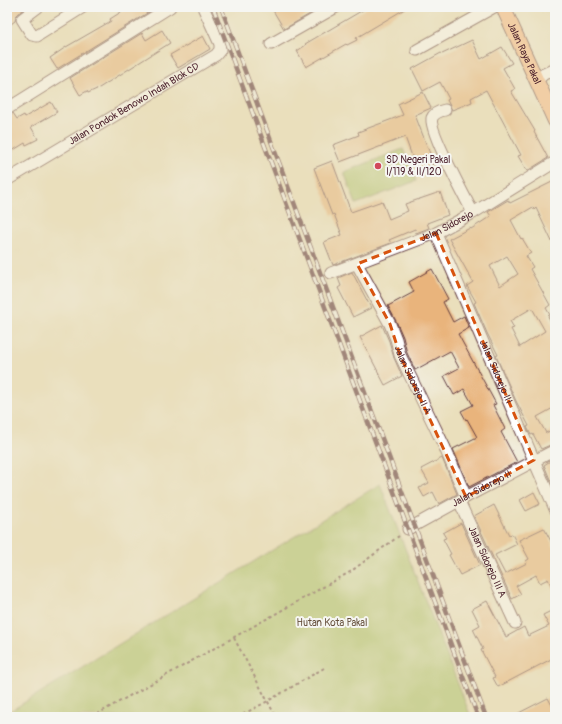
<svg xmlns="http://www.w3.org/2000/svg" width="562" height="724" viewBox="0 0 562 724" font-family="Pangolin,sans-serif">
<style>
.green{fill:#a7c168;stroke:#78704a}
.building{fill:#e9b47c;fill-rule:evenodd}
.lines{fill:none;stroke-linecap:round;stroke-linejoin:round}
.minor-casing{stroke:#623c41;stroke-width:13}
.major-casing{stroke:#623c41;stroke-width:16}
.path{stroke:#623c41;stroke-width:2;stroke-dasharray:3 3;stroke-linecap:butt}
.minor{stroke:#fff;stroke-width:11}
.major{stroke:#fabb8b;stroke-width:14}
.rail-casing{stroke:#4a1f2b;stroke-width:4.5}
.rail{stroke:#f6f6f2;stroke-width:3;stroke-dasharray:9;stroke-linecap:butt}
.marked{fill:none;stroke:#d8530f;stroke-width:3;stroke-dasharray:8 5;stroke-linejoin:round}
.poi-dot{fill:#d1495b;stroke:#f6f6f2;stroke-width:1.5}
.labels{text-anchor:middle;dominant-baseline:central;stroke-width:4;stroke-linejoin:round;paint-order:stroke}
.street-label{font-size:10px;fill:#4a1f2b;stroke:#f6f6f2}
.poi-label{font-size:10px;fill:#4a1f2b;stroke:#f6f6f2;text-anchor:start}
.park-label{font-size:10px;fill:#66503d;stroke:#f6f6f2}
</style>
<rect width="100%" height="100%" fill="#f6f6f2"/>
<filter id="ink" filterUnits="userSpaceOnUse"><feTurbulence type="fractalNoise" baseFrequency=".025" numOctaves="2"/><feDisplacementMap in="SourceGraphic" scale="8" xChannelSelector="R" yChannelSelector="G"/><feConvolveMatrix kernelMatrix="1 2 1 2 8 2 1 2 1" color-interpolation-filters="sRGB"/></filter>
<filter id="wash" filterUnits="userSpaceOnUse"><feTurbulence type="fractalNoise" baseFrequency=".012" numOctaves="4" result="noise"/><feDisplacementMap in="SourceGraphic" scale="16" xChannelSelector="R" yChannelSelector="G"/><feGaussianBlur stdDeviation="0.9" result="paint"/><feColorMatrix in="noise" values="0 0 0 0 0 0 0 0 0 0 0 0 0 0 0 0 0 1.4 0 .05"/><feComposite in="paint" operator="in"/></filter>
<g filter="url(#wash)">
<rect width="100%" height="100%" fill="#eadfbc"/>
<!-- green -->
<path class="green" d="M403,149L416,181L356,204L344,172Z
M380,484L471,717H7V713Z"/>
<g id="blocks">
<!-- building -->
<path class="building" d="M7,7H26L16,16L15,21L7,27Z
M129,7H157L57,69L50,58L66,47L111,21L110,19Z
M271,7H322L284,29Z
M368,7H408L356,38L357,40L347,45L346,44L306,67L297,51L306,45L305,44Z
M162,30L170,43L99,88L88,93L87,91L80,95L70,78L142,33L146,40Z
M203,36L210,49L178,68L170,55Z
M472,40L481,59L502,47L512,63L503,68L515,89L511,91L535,131L534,132L548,158L527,171L518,156L521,155L486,90L471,98L472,102L452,110L447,100L449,99L440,82L423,91L412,69L441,53L442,54Z
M423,92L431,108L415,115L434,164L417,170L405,137L340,162L333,145L359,135L358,132L403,115L398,104Z
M51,102L57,112L31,127L38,139L26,145L25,143L7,154V116L13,113L17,119L24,115L25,117Z
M332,161L351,212L382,201L389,219L408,211L405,204L440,192L448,215L427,223L429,228L416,233L415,229L389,240L391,243L333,265L324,242L342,235L334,214L332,215L314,168Z
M552,182L555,187V248L536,208L534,210L533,207L511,220L521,239L522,238L531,253L526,256L533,267L530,269L550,305L546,308L550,315L548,316L553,326L555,324V407L537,417L546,433L555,428V443L541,449L533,434L531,435L527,427L529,426L516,401L496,356L498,355L487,333L474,303L476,302L467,286L473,282L449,239L470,228L471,229L491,216L488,212L508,200L510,203ZM507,256L518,274L500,286L490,266ZM532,308L545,331L520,347L511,329L514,328L510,321Z
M432,269L448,299L443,302L453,322L464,316L469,328L458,334L496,404L493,405L505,429L501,432L517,462L469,487L453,449L477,437L467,419L466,420L461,411L473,405L464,389L454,395L444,376L459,368L450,351L415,370L407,353L403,337L396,321L388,306L414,292L409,282Z
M352,272L371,308L353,317L338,288L341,286L338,278Z
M382,325L389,341L394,358L402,376L385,385L360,337Z
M442,458L457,494L439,504L433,492L424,497L419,488L429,483L421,469Z
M555,458V491L544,465Z
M534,492L540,504L526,511L520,500Z
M494,505L509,535L512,534L517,544L495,555L505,574L527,563L526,561L529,559L519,540L544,528L555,549V593L548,579L540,583L536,575L516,586L521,594L512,599L474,516Z
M461,523L480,565L460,575L449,555L451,554L443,539L446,538L443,533Z
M487,601L506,637L524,627L528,636L549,626L543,615L555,609V657L498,687L493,678L495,677L481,650L483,649L473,629L480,625L472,609Z
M548,698L555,711V717H511Z"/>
</g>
</g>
<g filter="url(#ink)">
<use href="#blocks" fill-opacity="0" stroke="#623c41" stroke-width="1"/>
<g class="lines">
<defs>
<g id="minor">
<path d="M38,7L22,19L32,35L37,36L83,7"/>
<path d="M271,44L336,7"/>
<path d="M417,50L494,7"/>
<path d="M537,80L544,74L555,69"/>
<path d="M7,109L170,7"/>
<path d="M445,110C440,111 434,113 432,118C428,129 466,199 473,213"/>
<path id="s1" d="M7,180L216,55L220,50V44L203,7"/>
<path id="s2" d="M436,233L555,509"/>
<path id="s3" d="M357,264L390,324L396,339L400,355L445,448L466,497"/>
<path id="s4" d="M331,273L436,233L473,213L555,162"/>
<path id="s5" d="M459,501L515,623"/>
<path id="s6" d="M408,529L466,497L555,450"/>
</g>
<g id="major">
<path id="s7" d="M503,7L555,121"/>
</g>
</defs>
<!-- minor casing -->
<use href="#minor" class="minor-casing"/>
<!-- major casing -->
<use href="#major" class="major-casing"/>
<!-- path -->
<path class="path" d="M234,638L276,717
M92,717L350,572L399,536
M238,717L268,701L324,668"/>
<!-- minor -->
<use href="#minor" class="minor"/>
<!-- major -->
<use href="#major" class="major"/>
<defs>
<path id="rail" d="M213,7L478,717
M221,7L486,717"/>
</defs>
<!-- rail casing -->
<use href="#rail" class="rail-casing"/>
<!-- rail -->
<use href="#rail" class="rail"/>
</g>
</g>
<!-- marked area -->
<path d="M0 0H562V724H0ZM436,233L534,460L466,497L400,355L390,324L357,264Z" fill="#eadfbc" fill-opacity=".55" fill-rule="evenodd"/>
<path class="marked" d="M436,233L534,460L466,497L400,355L390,324L357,264Z"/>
<!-- markers -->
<circle class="poi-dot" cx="378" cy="166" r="4"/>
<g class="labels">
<!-- street labels -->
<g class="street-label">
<text stroke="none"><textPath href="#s7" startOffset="51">Jalan Raya Pakal</textPath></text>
<text stroke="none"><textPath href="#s1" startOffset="148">Jalan Pondok Benowo Indah Blok CD</textPath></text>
<text stroke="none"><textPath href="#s4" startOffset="125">Jalan Sidorejo</textPath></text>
<text stroke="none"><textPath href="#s2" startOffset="151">Jalan Sidorejo III</textPath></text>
<text stroke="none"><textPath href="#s3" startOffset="129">Jalan Sidorejo II A</textPath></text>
<text stroke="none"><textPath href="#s6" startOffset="84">Jalan Sidorejo II</textPath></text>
<text stroke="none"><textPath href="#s5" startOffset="67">Jalan Sidorejo III A</textPath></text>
</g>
<!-- poi labels -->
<g class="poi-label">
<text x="386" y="160">SD Negeri Pakal<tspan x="386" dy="12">I/119 &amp; II/120</tspan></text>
</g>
<!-- park labels -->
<g class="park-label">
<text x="332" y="623">Hutan Kota Pakal</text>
</g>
</g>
<!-- margin -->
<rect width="562" height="724" fill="none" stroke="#f6f6f2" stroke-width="24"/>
</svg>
